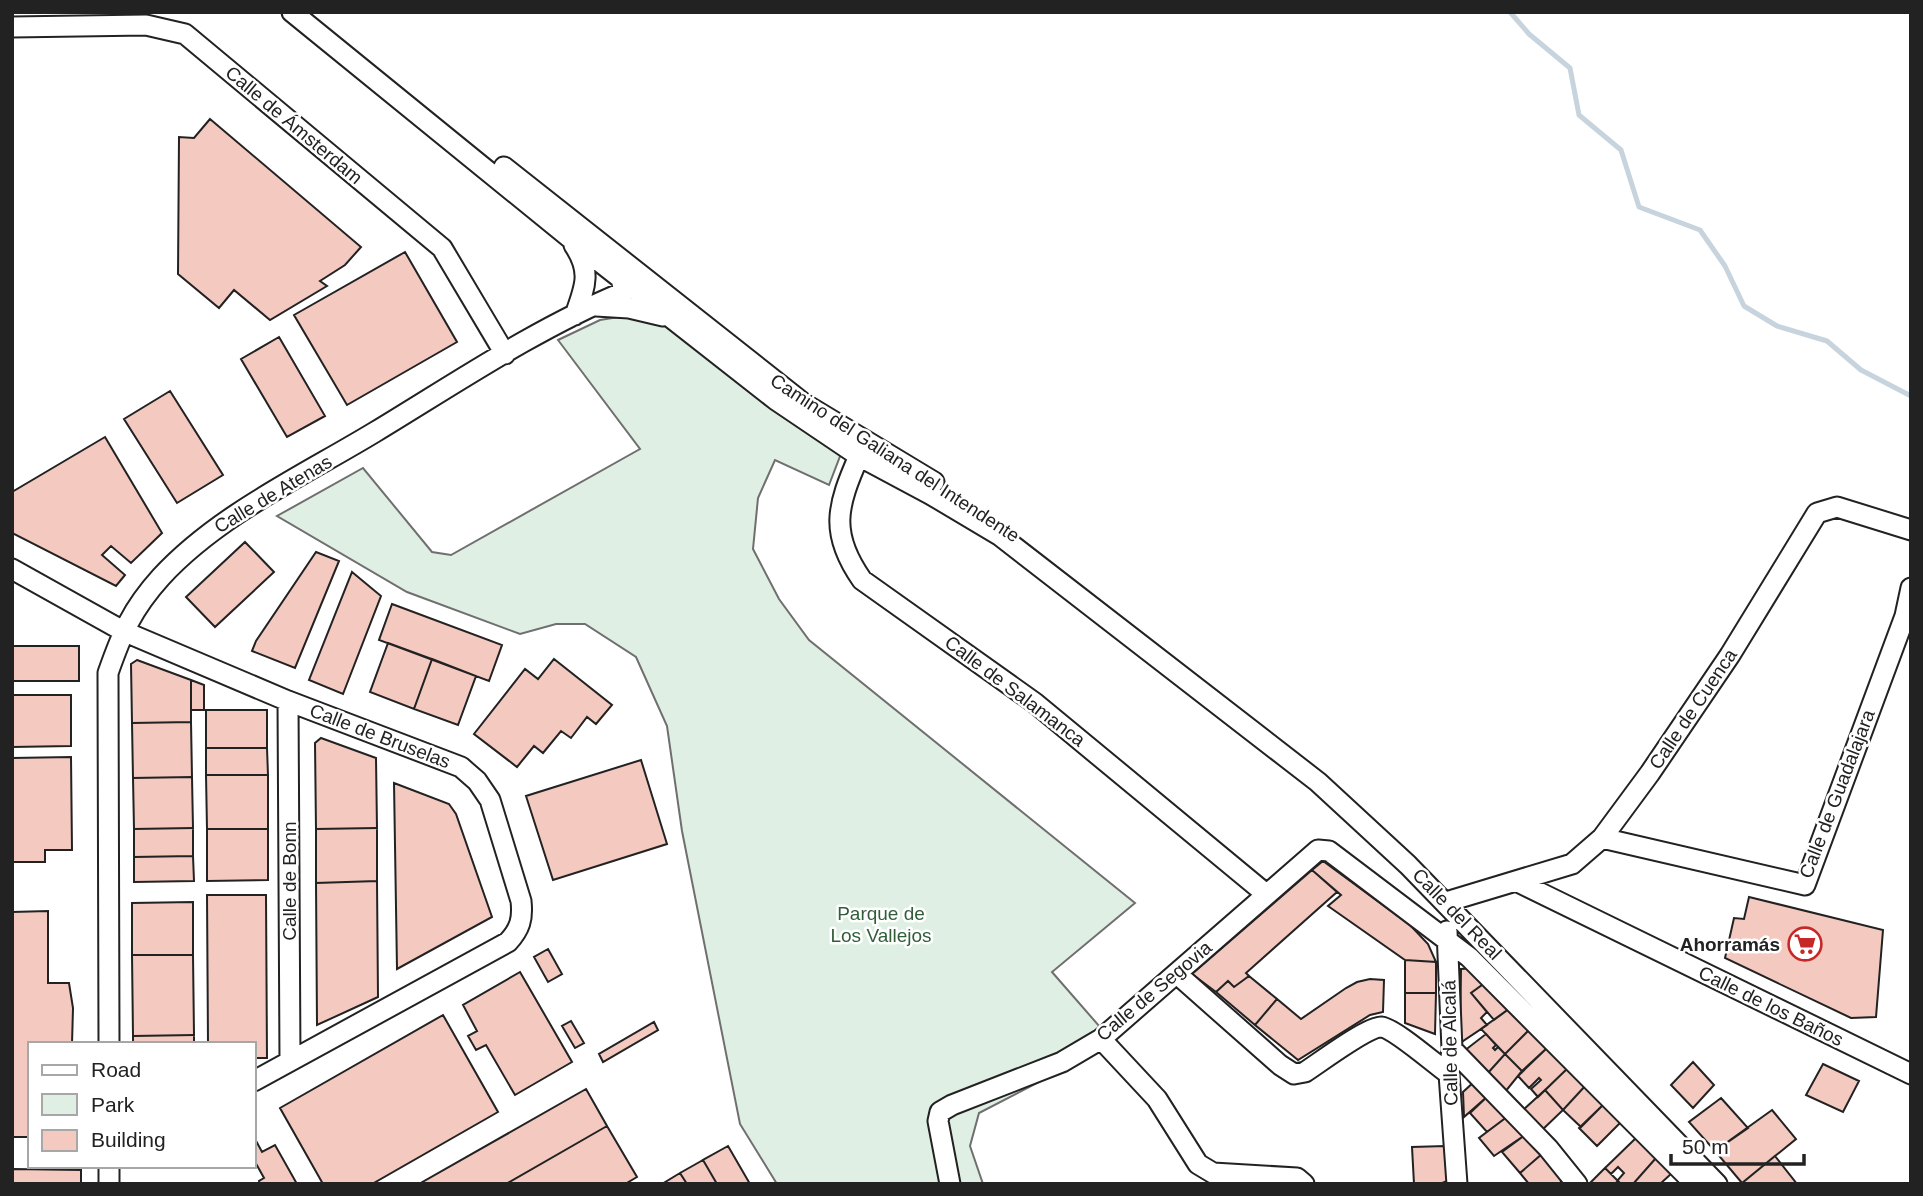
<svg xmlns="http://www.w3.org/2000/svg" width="1923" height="1196" viewBox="0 0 1923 1196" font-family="Helvetica,sans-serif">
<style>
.green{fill:#e0efe3;stroke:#6f6f6f;stroke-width:2}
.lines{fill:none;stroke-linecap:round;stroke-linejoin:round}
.stream{stroke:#c7d3dd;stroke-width:5}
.building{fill:#f3c9c0;stroke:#222;stroke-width:2}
.minor-casing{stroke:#222;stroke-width:23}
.minor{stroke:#fff;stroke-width:19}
.labels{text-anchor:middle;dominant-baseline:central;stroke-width:5;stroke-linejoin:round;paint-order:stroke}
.street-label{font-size:19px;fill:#222;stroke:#fff}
.park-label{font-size:19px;fill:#2f5e38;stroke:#fff}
.poi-label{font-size:19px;font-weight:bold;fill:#222;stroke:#fff;text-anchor:end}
</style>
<rect width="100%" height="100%" fill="#fff"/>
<!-- green -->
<path class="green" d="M631,315L662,320L842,451L829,485L775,460L758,498L753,549L779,599L809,640L1135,903L1052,972L1100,1027L1068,1067L979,1113L970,1146L983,1184H777L740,1124L682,831L667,726L636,657L585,624H556L520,634L407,592L277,516L363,468L432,552L451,555L640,449L558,340L600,320Z"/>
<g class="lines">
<!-- stream -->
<path class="stream" d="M1510,12L1529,34L1570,68L1579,115L1621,150L1639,207L1700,230L1725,266L1744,306L1777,326L1827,341L1861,370L1911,396"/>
</g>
<!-- building -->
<path class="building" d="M210,119L361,247L345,265L320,281L327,286L270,320L234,290L219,308L178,274L179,137L194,138Z
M405,252L457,342L347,405L294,315Z
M279,337L325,416L287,437L241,359Z
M170,391L223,475L177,503L124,419Z
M105,437L162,533L131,563L111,546L102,555L125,575L116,586L12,533V492Z
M245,542L274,572L215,627L186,597Z
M316,552L339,561L295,668L252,651L256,641Z
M352,572L381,596L343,694L309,680Z
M392,604L502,645L489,681L379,640Z
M388,643L432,659L414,709L370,692Z
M12,646H79V681H12Z
M432,659L476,676L458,725L414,709Z
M554,659L612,705L596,724L587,717L571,738L561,731L543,753L534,746L517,767L474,734L525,669L538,679Z
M137,660L191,680V722L132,723L131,664Z
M191,680L204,685V710H191Z
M12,695H71V746L12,747Z
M206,710H267V748H206Z
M191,722L192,777L133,778L132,723Z
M321,738L376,758L377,828L316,829L315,743Z
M206,748H267L268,775H206Z
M71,757L72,850H45V862H12V758Z
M641,760L667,844L553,880L526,796Z
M206,775H268V829H207Z
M192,777L193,828L134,829L133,778Z
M394,783L449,804L456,814L492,917L397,969Z
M193,828V856L134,857V829Z
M377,828V881L316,883V829Z
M207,829H268V880L207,881Z
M193,856L194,881L134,882V857Z
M1323,861L1410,925L1428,944L1436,962L1405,960L1328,906L1341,895L1312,870Z
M1312,870L1337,892L1246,973L1249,976L1234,987L1228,981L1216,992L1192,974Z
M377,881L378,997L317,1025L316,883Z
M207,895H266L267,1058H254V1044H208Z
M1749,897L1883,930L1876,1017L1851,1018L1725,958L1734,918L1744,919Z
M193,902V955H132V903Z
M48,911V983H69L73,1008L72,1044H30V1137H12V912Z
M548,949L562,974L548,982L534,957Z
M132,955H193L194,1035L133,1036Z
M1405,960L1436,962V993H1405Z
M1474,968L1486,982L1471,993L1487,1012L1481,1018L1487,1025L1460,1043L1461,969Z
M520,972L572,1062L515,1095L486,1045L476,1050L468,1036L477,1031L463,1005Z
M1249,976L1277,999L1255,1025L1216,992L1228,981L1234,987Z
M1370,979L1384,980L1383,1012L1370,1015L1298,1060L1255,1025L1277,999L1301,1019L1346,988L1357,982Z
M1486,982L1510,1008L1494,1020L1471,993Z
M1405,993H1436L1435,1034L1405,1023Z
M1510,1008L1530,1029L1505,1054L1481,1029Z
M443,1015L498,1112L372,1184H323L280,1108Z
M571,1021L584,1043L575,1048L562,1026Z
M654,1022L658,1030L603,1062L599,1054Z
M1530,1029L1548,1047L1522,1071L1505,1054Z
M1486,1034L1496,1045L1493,1048L1495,1050L1498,1047L1505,1054L1487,1074L1464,1051Z
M194,1035V1044H133V1036Z
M1548,1047L1568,1068L1538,1097L1531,1089L1541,1080L1539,1078L1529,1088L1518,1076Z
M1505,1054L1522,1071L1505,1092L1487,1074Z
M1693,1062L1714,1085L1693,1108L1671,1085Z
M1823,1064L1859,1081L1843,1112L1806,1095Z
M1568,1068L1586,1085L1563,1110L1545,1090Z
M1475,1081L1489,1095L1464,1117L1463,1092Z
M1586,1085L1603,1105L1581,1127L1563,1110Z
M586,1089L607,1126L506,1184H419Z
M1545,1090L1563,1110L1540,1132L1522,1111Z
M1489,1095L1508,1116L1487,1132L1470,1113Z
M1721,1098L1748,1128L1715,1151L1689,1122Z
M1603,1105L1621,1122L1597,1146L1579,1128Z
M1772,1110L1796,1139L1742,1183L1715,1151Z
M1508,1116L1525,1135L1494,1156L1479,1138Z
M607,1126L637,1177L625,1184H506Z
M1525,1135L1542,1154L1520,1173L1502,1152Z
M254,1137L262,1152L275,1145L297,1184H260L259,1181L264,1178L254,1160Z
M1637,1137L1656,1158L1633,1184H1621L1617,1181L1624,1173L1618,1167L1611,1174L1605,1168Z
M728,1146L750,1184H717L703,1160Z
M1445,1146L1447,1181L1440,1184H1414L1412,1147Z
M1542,1154L1565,1178L1559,1184H1529L1520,1173Z
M1775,1156L1797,1184H1743L1742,1183Z
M1656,1158L1672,1173L1660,1184H1633Z
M703,1160L717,1184H687L680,1173Z
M1605,1168L1621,1184H1589Z
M12,1169L81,1170V1184H12Z
M680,1173L687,1184H662Z"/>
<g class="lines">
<defs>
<path id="minor" d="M292,12L591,255L776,400L859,456L930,494L999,535L1318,782L1408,865L1717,1184
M12,27L146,25L185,34L442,248L505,354
M504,167L803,403L934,482
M574,245C592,272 585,287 575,315
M596,306L629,308L663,316
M859,456C837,506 829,533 862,580L1035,703L1266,894
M12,569L123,631L288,701L461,767L477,781L490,800L521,901C523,919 520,929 508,942L254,1081
M288,701L290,1060
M1602,838L1805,885L1905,616L1911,588
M1518,882L1911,1074
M1446,902L1572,864L1602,838L1650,773L1730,655L1817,513L1837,507L1911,530
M1447,931L1452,1049L1449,1074L1457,1184
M1177,974L1280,1065L1294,1074L1305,1072C1319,1063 1367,1027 1381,1027C1394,1028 1436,1065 1449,1074
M1101,1039L1157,1099L1198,1164L1213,1173L1297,1178L1304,1184
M109,1044L108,673C122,633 132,609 161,577C218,515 304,475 375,432C456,383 537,328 624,292L620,274
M1452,1049L1548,1148L1577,1184
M109,1184V1166
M950,1184L938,1121L940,1112L952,1105L1062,1062L1101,1039L1318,850L1329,851L1469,957L1695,1184"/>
</defs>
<!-- minor casing -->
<use href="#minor" class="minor-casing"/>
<!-- minor -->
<use href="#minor" class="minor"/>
</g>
<!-- icons -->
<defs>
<symbol id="supermarket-ring" viewBox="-11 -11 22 22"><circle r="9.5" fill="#fff" stroke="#c62828" stroke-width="1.5"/><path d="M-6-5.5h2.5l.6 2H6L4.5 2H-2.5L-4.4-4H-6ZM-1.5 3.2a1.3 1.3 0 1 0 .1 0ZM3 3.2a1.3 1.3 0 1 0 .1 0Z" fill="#c62828"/></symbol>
</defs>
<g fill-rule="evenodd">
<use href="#supermarket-ring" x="1786" y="925" width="38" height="38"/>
</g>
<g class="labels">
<!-- street labels -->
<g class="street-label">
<text transform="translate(294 125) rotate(40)">Calle de Ámsterdam</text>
<text transform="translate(895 458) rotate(33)">Camino del Galiana del Intendente</text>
<text transform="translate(273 494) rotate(-31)">Calle de Atenas</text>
<text transform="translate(1015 691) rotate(37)">Calle de Salamanca</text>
<text transform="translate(1693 709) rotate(-56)">Calle de Cuenca</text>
<text transform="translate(380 736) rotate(21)">Calle de Bruselas</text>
<text transform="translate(1837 794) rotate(-69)">Calle de Guadalajara</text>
<text transform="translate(289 881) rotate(-90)">Calle de Bonn</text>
<text transform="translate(1457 914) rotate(46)">Calle del Real</text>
<text transform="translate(1154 991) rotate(-40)">Calle de Segovia</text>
<text transform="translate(1771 1006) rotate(26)">Calle de los Baños</text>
<text transform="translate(1450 1043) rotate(-91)">Calle de Alcalá</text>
</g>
<!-- park labels -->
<g class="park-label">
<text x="881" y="913">Parque de<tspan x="881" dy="22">Los Vallejos</tspan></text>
</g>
<!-- poi labels -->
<g class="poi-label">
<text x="1780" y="944">Ahorramás</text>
</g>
</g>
<!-- border -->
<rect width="1923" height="1196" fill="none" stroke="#222222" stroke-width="28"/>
<!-- legend -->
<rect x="28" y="1042" width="228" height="126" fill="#ffffff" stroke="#a7a7a7" stroke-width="2"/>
<rect x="42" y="1065" width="35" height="10" fill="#ffffff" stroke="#a7a7a7" stroke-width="2"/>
<text x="91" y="1077" font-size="21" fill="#222222">Road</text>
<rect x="42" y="1094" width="35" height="21" fill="#e0efe3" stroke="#a7a7a7" stroke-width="2"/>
<text x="91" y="1112" font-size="21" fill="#222222">Park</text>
<rect x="42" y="1130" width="35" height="21" fill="#f3c9c0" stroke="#a7a7a7" stroke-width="2"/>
<text x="91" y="1147" font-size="21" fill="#222222">Building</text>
<!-- scale -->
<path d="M1671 1154v10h133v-10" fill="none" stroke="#222222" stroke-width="3.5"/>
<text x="1682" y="1154" font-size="21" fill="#222222" stroke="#ffffff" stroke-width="5" paint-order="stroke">50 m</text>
</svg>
